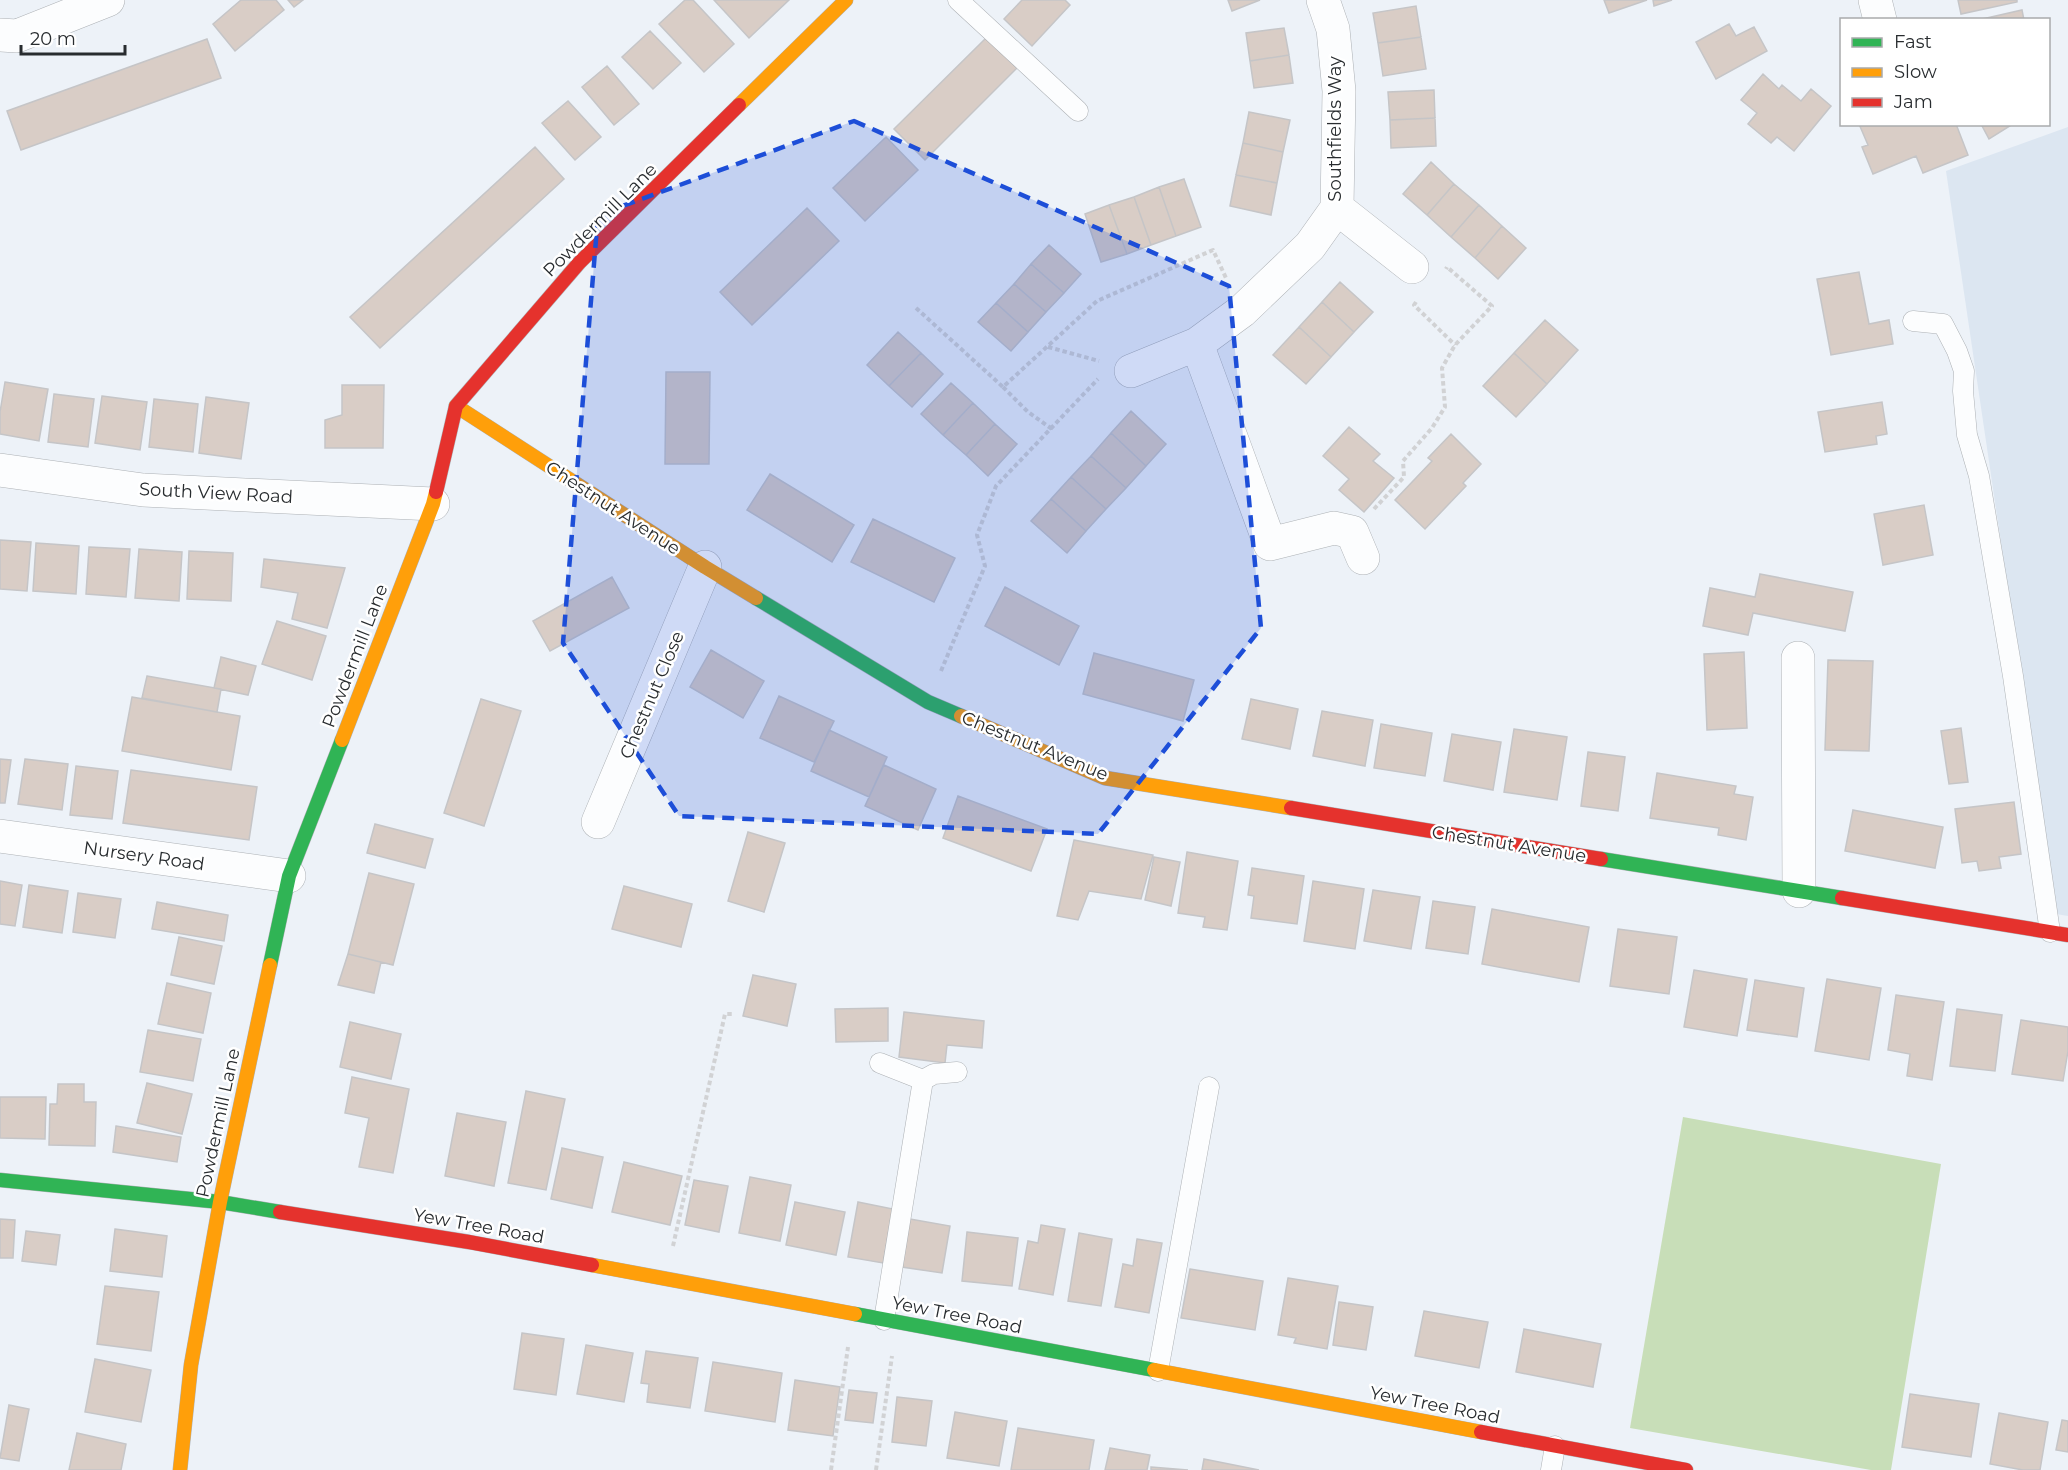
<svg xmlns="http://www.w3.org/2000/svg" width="2068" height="1470" viewBox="0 0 2068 1470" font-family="Montserrat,sans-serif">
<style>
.built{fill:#dce6f1}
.park{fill:#c8deb8}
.building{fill:#d9cdc6;stroke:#c5c5c7;stroke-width:1.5}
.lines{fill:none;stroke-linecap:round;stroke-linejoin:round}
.lane-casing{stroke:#adb1b5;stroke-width:21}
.street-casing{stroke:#adb1b5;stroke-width:34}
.fast-casing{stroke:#adb1b5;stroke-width:15}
.slow-casing{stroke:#adb1b5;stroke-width:15}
.jam-casing{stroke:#adb1b5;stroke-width:15}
.path{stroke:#d1d2d4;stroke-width:4;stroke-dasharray:4.5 3;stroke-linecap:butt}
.lane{stroke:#fcfdfe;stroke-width:20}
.street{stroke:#fcfdfe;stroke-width:33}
.fast{stroke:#30b455;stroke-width:14}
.slow{stroke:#ff9f0a;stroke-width:14}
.jam{stroke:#e5322d;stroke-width:14}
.marked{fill:#1d4ed8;fill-opacity:0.2;stroke:#1d4ed8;stroke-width:4.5;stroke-dasharray:12 8;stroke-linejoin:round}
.labels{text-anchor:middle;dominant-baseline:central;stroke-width:5;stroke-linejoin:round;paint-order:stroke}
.street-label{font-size:18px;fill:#282c2f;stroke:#fff}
</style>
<rect width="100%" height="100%" fill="#edf2f8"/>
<!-- built -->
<path class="built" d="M2068,127V916L2056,914L1946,171Z"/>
<!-- park -->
<path class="park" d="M1683,1117L1941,1164L1891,1470H1871L1630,1428Z"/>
<!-- building -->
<path class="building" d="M241,0H276L284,10L235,51L213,24Z
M288,0H303L294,7Z
M685,0H693L734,44L704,72L659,24Z
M714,0H789L749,38Z
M1022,0H1065L1070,5L1032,46L1004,19Z
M1228,0H1260L1232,11Z
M1604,0H1647L1609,13Z
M1653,0H1672L1654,6Z
M1958,0H2017V2L1961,14Z
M1416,6L1421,37L1378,43L1373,13Z
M2022,10L2024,20H1978Z
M1729,24L1736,36L1754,27L1767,51L1716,79L1696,42Z
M1284,28L1289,55L1250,61L1246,33Z
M650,31L681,63L653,89L622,57Z
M1421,37L1426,69L1383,76L1378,43Z
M986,38L1017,68L925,160L894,129Z
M207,39L221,78L21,150L7,111Z
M1289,55L1293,83L1254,88L1250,61Z
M607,66L639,104L614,125L582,87Z
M1763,74L1779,89L1782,85L1801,101L1811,89L1831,106L1794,151L1777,137L1771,143L1748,124L1757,113L1741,100Z
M1434,90L1435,118L1390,120L1388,92Z
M568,101L601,137L575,160L542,123Z
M1249,112L1290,120L1283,152L1243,143Z
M1435,118L1436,146L1391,148L1390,120Z
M1859,124H1956L1968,155L1923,173L1916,156L1873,174L1862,147L1868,145Z
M1981,124H2013L1989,139Z
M886,137L918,170L865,221L833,188Z
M1243,143L1283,152L1277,183L1236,175Z
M535,147L564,179L380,348L350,317Z
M1431,162L1454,184L1427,215L1403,194Z
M1236,175L1277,183L1271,215L1230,206Z
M1184,179L1201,227L1176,236L1159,187Z
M1454,184L1479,205L1451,237L1427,215Z
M1159,187L1176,236L1151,245L1134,197Z
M1134,197L1151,245L1127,254L1109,205Z
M1109,205L1127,254L1101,262L1085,214Z
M1479,205L1502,226L1475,258L1451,237Z
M807,208L839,241L752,325L720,292Z
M1502,226L1526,248L1498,279L1475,258Z
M1049,245L1081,274L1064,293L1031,264Z
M1031,264L1064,293L1046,312L1014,284Z
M1859,272L1869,324L1889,320L1893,344L1831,355L1817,279Z
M1340,282L1373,312L1354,332L1322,302Z
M1014,284L1046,312L1028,332L996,303Z
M1322,302L1354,332L1331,357L1299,327Z
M996,303L1028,332L1011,351L978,322Z
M1545,320L1578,350L1547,384L1514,353Z
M1299,327L1331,357L1306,384L1273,355Z
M898,332L921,353L889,386L867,365Z
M921,353L943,374L912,407L889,386Z
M1514,353L1547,384L1516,417L1483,386Z
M666,372H710L709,464H665Z
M5,382L48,389L39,441L0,434V412Z
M951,383L973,403L943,435L921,414Z
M342,385H384L383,448H325V420L342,415Z
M54,394L94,399L88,447L48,442Z
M102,396L147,402L140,450L95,443Z
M206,397L249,403L241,459L199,453Z
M154,399L198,404L193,452L149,447Z
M1882,402L1887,434L1876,436L1877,444L1825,452L1818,412Z
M973,403L995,424L966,455L943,435Z
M1131,411L1166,444L1146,466L1111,433Z
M995,424L1017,444L988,476L966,455Z
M1349,427L1380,454L1373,461L1394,478L1364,512L1339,490L1349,479L1323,456Z
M1111,433L1146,466L1126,488L1091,456Z
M1451,434L1481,464L1463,483L1466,486L1425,529L1395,500L1432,461L1428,458Z
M1091,456L1126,488L1106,509L1071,477Z
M770,474L854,525L832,562L747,510Z
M1071,477L1106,509L1086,531L1051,499Z
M1051,499L1086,531L1067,553L1031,521Z
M1924,505L1933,555L1883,565L1874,514Z
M873,519L955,558L934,602L851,562Z
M0,540L31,542L27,591L0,589Z
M36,543L79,546L76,594L33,591Z
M89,547L130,549L126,597L86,594Z
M139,549L182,552L179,601L135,598Z
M189,551L233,553L231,601L187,599Z
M264,559L345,568L327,628L292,619L298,593L261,587Z
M1760,574L1853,592L1845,631L1753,613L1748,635L1703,626L1710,588L1755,597Z
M612,577L629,608L550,651L533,621Z
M1005,587L1079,626L1059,665L985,626Z
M277,621L326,636L312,680L262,664Z
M711,650L764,681L743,718L690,687Z
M1744,652L1747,728L1707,730L1704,654Z
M1094,653L1194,680L1183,721L1083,694Z
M221,657L256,666L248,695L214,688Z
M1828,660L1873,661L1869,751L1825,750Z
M147,676L221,689L217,712L142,698Z
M779,696L834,721L814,762L760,738Z
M132,697L240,716L231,770L122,751Z
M481,699L521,711L484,826L444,813Z
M1251,699L1298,709L1290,749L1242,739Z
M1322,711L1373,720L1365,766L1313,756Z
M1381,724L1432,733L1425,776L1374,768Z
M1961,728L1968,782L1949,784L1941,731Z
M1514,729L1567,737L1557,800L1504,792Z
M829,730L887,757L869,797L811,771Z
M1452,734L1501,742L1493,790L1444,781Z
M1588,752L1625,757L1618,811L1581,806Z
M0,759L11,760L5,803H0Z
M25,759L68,764L62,810L18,804Z
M884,765L936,789L918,830L865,806Z
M76,766L118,771L112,819L70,815Z
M131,770L257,787L249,840L123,823Z
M1657,773L1736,786L1734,794L1753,797L1746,840L1718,835L1719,828L1650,818Z
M958,796L1047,829L1031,871L943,838Z
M2014,802L2021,854L1999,857L2001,868L1979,871L1977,861L1962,863L1955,809Z
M1853,810L1943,827L1935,868L1845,851Z
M375,824L433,839L425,868L367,853Z
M748,832L785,843L764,912L728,901Z
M1074,840L1153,855L1141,899L1089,891L1078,920L1057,916Z
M1187,852L1238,861L1227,930L1203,927L1205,917L1178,913Z
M1154,857L1180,862L1171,906L1145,900Z
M1252,868L1304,876L1297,924L1251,918L1254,896L1248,895Z
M369,873L414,884L393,965L348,954Z
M0,881L22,885L15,926L0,924Z
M1313,881L1364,889L1355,949L1304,941Z
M29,885L68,891L62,933L23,927Z
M624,886L692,904L681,947L612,929Z
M1373,890L1420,897L1411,949L1364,941Z
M78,893L121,899L115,938L73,932Z
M1433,901L1475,907L1468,954L1426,948Z
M157,902L228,915L224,941L152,929Z
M1492,909L1589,927L1579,982L1482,964Z
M1618,929L1677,937L1669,994L1610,986Z
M179,937L222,946L214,984L171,975Z
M348,954L381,962L374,993L338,985Z
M1694,970L1747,979L1737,1036L1684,1027Z
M753,975L796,984L787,1026L743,1016Z
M1827,979L1881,988L1869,1060L1815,1051Z
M1755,980L1804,988L1797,1037L1747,1030Z
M167,983L211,993L203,1033L158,1024Z
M1896,995L1944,1002L1932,1080L1907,1076L1910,1054L1888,1050Z
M888,1008V1041L836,1042L835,1009Z
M1957,1009L2002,1015L1995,1071L1950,1066Z
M904,1012L984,1021L982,1048L947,1045L945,1063L899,1057Z
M2021,1020L2068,1027V1051L2063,1081L2012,1074Z
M350,1022L401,1034L391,1079L340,1067Z
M148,1030L201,1039L193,1081L140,1072Z
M352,1077L409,1089L393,1173L359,1167L369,1118L345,1113Z
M147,1083L192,1094L182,1134L137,1123Z
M58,1084H84V1102H96L95,1146L49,1145L50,1104H57Z
M526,1091L565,1099L546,1190L508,1183Z
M0,1097H46L45,1139L0,1138Z
M457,1113L506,1122L494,1186L445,1176Z
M116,1126L181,1137L177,1162L113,1152Z
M562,1148L603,1157L592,1208L551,1199Z
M624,1162L682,1176L670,1225L612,1212Z
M750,1177L791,1185L780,1241L739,1233Z
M694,1180L728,1186L719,1232L685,1225Z
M795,1202L845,1212L836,1255L786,1245Z
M858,1202L893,1209L883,1263L848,1257Z
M0,1219L15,1220L13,1258H0Z
M910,1219L950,1226L942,1273L902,1267Z
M1041,1225L1065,1229L1053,1295L1019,1289L1028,1241L1038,1243Z
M115,1229L167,1236L162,1277L110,1271Z
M26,1231L60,1235L56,1265L22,1261Z
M967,1232L1018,1238L1012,1286L962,1281Z
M1079,1233L1112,1239L1101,1306L1068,1301Z
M1137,1239L1162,1243L1149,1313L1115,1307L1123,1264L1133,1266Z
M1190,1269L1263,1281L1255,1330L1181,1318Z
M1288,1278L1338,1286L1327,1349L1294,1343L1296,1338L1278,1335Z
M105,1286L159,1292L151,1351L97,1344Z
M1339,1302L1373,1307L1366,1350L1333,1345Z
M1424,1311L1488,1322L1479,1368L1415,1356Z
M1524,1329L1601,1344L1593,1387L1516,1372Z
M522,1333L564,1339L556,1395L514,1389Z
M586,1345L633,1353L624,1402L577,1394Z
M646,1351L698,1358L690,1408L647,1402L649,1384L641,1383Z
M95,1359L151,1370L141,1422L85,1412Z
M713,1362L782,1373L775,1422L705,1411Z
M795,1380L840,1387L833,1436L788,1430Z
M849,1390L877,1393L873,1423L845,1420Z
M1910,1394L1979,1404L1971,1457L1902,1447Z
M897,1397L932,1401L926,1446L892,1442Z
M9,1405L29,1409L19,1461L0,1458Z
M955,1412L1007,1421L999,1466L947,1458Z
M1999,1413L2048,1422L2040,1470H2023L1990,1464Z
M2062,1420L2068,1421V1452L2056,1450Z
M1018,1428L1094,1440L1089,1470H1011Z
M77,1433L126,1444L121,1470H69Z
M1110,1448L1150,1455L1147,1470H1105Z
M1204,1459L1259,1470H1202Z
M1151,1467L1188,1470H1151Z"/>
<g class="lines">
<defs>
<path id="lane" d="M958,0L1078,111
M1913,321L1943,324L1957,351L1964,371L1963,391L1967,435L1979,476L2013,676L2050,932
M880,1063L923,1080
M884,1320L923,1080L934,1074L957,1072
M1158,1371L1209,1087
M1551,1470L1555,1446"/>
<path id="street" d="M1875,0L1880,20
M0,35L17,36L108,0
M1337,208L1412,267
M1197,344L1270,544L1334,528L1352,532L1363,558
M1131,371L1197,344L1242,311L1310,246L1337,208L1339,91L1333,29L1323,0
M0,470L143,490L433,504
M1798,658L1799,891
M598,822L705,567
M0,836L289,876"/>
<path id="fast" d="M756,598L928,702L961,716
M1601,859L1842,898
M270,965L289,876L342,740
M0,1180L220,1202L280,1212
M855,1314L1154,1370"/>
<path id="slow" d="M739,105L846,0
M456,406L705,567L756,598
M961,716L1105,778L1291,808
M342,740L433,504L436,492
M592,1265L855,1314
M1154,1370L1481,1432
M180,1470L191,1365L220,1202L270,965"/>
<path id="jam" d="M436,492L456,406L579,263L739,105
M1291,808L1601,859
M1842,898L2068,935
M280,1212L469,1242L592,1265
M1481,1432L1686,1470"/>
</defs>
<!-- lane casing -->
<use href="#lane" class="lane-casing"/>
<!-- street casing -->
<use href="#street" class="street-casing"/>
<!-- fast casing -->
<use href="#fast" class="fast-casing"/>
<!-- slow casing -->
<use href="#slow" class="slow-casing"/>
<!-- jam casing -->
<use href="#jam" class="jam-casing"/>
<!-- path -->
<path class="path" d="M1416,302L1414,305L1455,345
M916,308L1003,387L1097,301L1213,250L1226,278
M1048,347L1099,361
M1003,387L1028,412L1052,429
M1374,509L1404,477L1403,461L1432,428L1445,407L1442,368L1455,345L1492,306L1447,267L1446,269
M941,671L985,566L977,535L996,486L1098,379
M673,1246L725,1014H734
M831,1470L848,1347
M876,1470L892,1356"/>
<!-- lane -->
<use href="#lane" class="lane"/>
<!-- street -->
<use href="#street" class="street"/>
<!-- fast -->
<use href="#fast" class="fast"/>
<!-- slow -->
<use href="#slow" class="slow"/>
<!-- jam -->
<use href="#jam" class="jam"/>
</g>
<!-- marked area -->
<path class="marked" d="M854,121L1229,286L1261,628L1098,834L679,816L563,643L598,215Z"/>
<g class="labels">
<!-- street labels -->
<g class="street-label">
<text transform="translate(1335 129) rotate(-90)">Southfields Way</text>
<text transform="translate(600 220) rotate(-45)">Powdermill Lane</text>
<text transform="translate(216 493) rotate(3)">South View Road</text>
<text transform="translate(613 508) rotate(33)">Chestnut Avenue</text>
<text transform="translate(355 656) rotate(-69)">Powdermill Lane</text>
<text transform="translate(652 695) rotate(-67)">Chestnut Close</text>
<text transform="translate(1035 746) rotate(22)">Chestnut Avenue</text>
<text transform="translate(1509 844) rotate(9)">Chestnut Avenue</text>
<text transform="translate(144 856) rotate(8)">Nursery Road</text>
<text transform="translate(218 1123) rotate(-78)">Powdermill Lane</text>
<text transform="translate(479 1226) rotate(10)">Yew Tree Road</text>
<text transform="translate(957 1315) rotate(11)">Yew Tree Road</text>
<text transform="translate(1435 1405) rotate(11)">Yew Tree Road</text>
</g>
</g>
<!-- legend -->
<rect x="1840" y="18" width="210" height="108" fill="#ffffff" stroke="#a9abac" stroke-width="1.5"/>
<rect x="1852" y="38" width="30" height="9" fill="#30b455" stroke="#a9abac" stroke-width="1.5"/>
<text x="1894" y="48" font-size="18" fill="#282c2f">Fast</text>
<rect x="1852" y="68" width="30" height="9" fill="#ff9f0a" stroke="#a9abac" stroke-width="1.5"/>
<text x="1894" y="78" font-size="18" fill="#282c2f">Slow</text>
<rect x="1852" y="98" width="30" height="9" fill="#e5322d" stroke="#a9abac" stroke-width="1.5"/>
<text x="1894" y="108" font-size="18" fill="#282c2f">Jam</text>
<!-- scale -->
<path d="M21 45v9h104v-9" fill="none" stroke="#282c2f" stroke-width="3"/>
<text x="30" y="45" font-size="18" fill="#282c2f" stroke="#ffffff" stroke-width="4.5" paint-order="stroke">20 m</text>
</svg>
